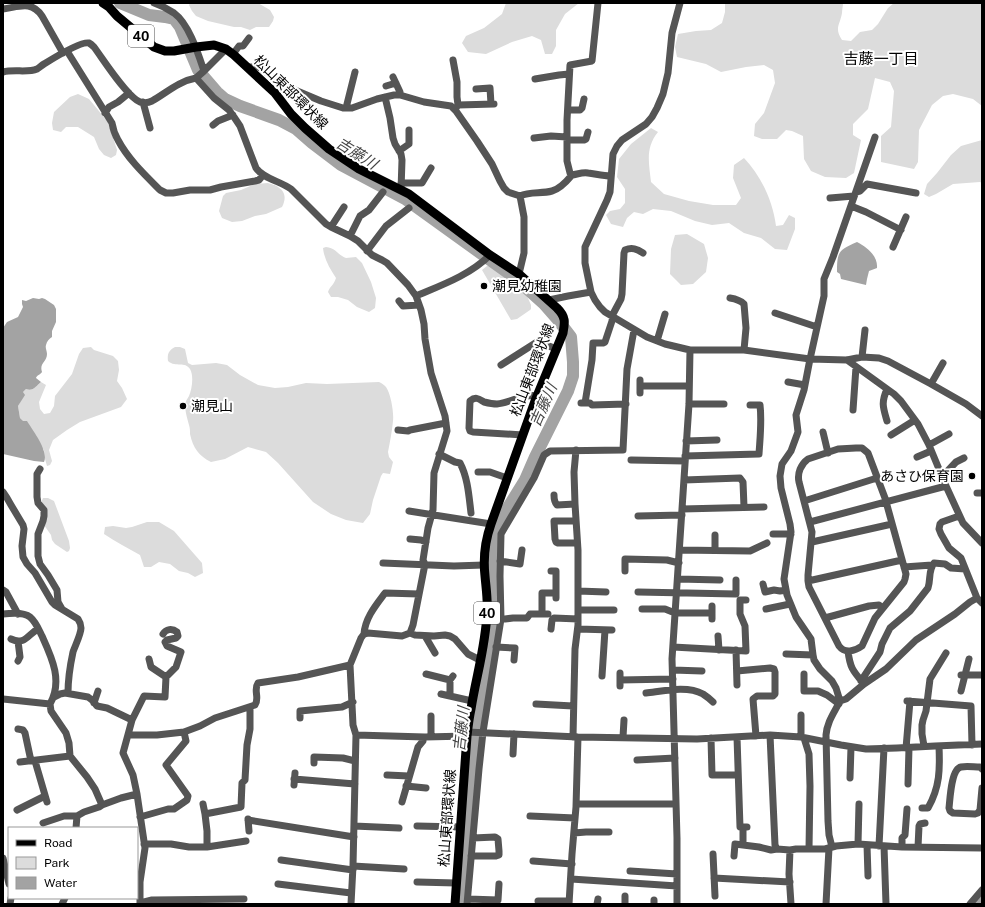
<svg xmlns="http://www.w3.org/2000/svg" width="985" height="907" viewBox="0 0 985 907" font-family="'Public Sans','Noto Sans JP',sans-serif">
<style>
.green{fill:#dcdcdc}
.water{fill:#a3a3a3}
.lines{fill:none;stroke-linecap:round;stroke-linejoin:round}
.river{stroke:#a3a3a3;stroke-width:12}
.minor{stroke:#555;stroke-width:7}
.major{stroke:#000;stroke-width:9}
.poi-dot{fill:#000;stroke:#fff;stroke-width:1.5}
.labels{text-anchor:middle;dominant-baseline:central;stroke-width:4;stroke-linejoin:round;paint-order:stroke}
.shield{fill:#fff;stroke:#4c4c4c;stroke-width:1}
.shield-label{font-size:13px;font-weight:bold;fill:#000}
.street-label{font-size:14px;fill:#000;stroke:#fff}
.poi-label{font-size:14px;fill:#000;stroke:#fff;text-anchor:start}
.neighbourhood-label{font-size:15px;fill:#000;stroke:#fff}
.water-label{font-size:15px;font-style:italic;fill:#444;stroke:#fff}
</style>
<rect width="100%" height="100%" fill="#fff"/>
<!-- green -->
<path class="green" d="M190,3H258L270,10L274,17L273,21L269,27H256L250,30L241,27H234L208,21L196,16L192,11L189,5Z
M506,3H579L565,14L556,30V46L552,54H545L541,40L532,36L512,42L486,54L468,52L462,43L466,36L484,28L502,14Z
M725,3H843C843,6 842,10 842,13C840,25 834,28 842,40L851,41L860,32L872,30L878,24L888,8L894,3H982V106L973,99L953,94L943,96L932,105L919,130L918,162L914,169L881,162V136L891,127L894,91L890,82L875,78L868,109L853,124V135L861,140L854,173L846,178L825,177L811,171L804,159L803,136L792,131L786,130L777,139H762L754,136L755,124L764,113L775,83L773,70L764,65L746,67L721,72L706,64L677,57L675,47L678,34L696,31L711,30L722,23L725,12Z
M78,94L89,99L108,122L117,150L116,155L111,158L104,155L99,149L94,137L78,127H66L61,132L53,130L52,123L54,112L70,97Z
M651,128L658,132C645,148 649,163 651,182L664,194L689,201L713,205H736L741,198L733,178L734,165L744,158C761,176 773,201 776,226L783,225L789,215L795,218V229L787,250L775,249L761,238L744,233L729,223L712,225L695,221L671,211L653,209L643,214L634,212L627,218L623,227L611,224L606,215L610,211L620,209L625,203V189L617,177L619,159L631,144Z
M982,140V183L980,182L953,184L936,194L929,197L924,194L927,184L937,173L951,155L961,146Z
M268,183C271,184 276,185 278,187C286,192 286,199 282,207L266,214L255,216L242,221L232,222L222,218L219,211L223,196L226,193L241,190L255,184Z
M687,234L704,244L708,258L706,272L693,284L681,285L670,274L671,249L675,235Z
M326,247C336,248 339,256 346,258C349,258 353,257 356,257L362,263L371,282L376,298L375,308L369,312L357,307L348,300L338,297H331L328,292C330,286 334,285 336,278C330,269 324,259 323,248Z
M487,266H491L527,296L531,305V309L530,310L517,319L511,320L482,270Z
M91,347L94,350L113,356L118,361L119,370L117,381L122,388L127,399L121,407L80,422L67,430L53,440L49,450L52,461L50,465L47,466L45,459L44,450L20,418L18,406L24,395L23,392L26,389C33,392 36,386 41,382L46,385L39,402L40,409L44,414L50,413L54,406L55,396L72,374L79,354L83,348Z
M175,347H180L185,349L188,363L192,365L216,363L227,365L240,375L258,385L275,388L288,387L306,383L327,384L379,382C382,383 384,385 386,387C391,394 394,413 393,421C392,431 390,442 388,452L389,457L393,462L390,474L383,473L381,476L373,500L370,514L363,523L346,520L331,514L313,502L278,463L266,452L248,447L225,459L211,462C199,456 193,448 190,434C190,431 190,428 189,425C187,417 184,410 186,401C187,399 188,398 189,396C192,389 194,376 190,369C185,361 176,368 168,361C167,354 169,350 175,347Z
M43,498H48L54,501L69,541L70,548L69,551L67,552L55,544L52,540L51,535L44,525L41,503Z
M147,522H159L174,531L202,563L203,573L195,577L188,573L179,571L170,564L159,562L151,567H144L140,555C128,548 116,542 104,534L105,527L113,526L126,528L132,527Z"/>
<!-- water -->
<path class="water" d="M857,242C867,247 878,256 877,268L869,271L867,279L866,285L841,279L840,274L837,272C837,251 839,250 857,242Z
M33,298L39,299L42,298L45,299L54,305L56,309V322L52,331V337C49,339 47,341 46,345C45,348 47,351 47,354C47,362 39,363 42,372C40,375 37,375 36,378L41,382C36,386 33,392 26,389L23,392L25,395L18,406L20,418L23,421H27C33,431 49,451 44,462L34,461L3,454V328L7,322L18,317L23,307L22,304V300L26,301Z"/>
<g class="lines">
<!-- river -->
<path class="river" d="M120,3L149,15L165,17L174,19L180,27L198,70L217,92L225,99L240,106L279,120L296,129L312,143L341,165L405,199L515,278L544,304L558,320L571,337L573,362V376L568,391L535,457L525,480L500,520L495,531L494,540V564L495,615L478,715L470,796L462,904
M977,904L982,898"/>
<!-- minor -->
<path class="minor" d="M154,3C160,5 168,9 174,13C189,24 198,53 204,71L196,78L214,98L229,110L234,117L240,126L256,168C264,179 280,181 291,189L326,224L331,227L350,236L358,241L372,255L382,260L387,263L408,285L416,296L421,310L424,324L425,339L431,373L445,416L447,431L434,473L433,510L428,528L423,560L425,564L413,625L410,633L402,636L368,633L364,634L361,638L350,665L353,725L356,735L353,866L351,904
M598,3L592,61L570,65L567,120V161L570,173L572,175C578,174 583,172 588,173C596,174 603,176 611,176
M680,3L672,33L668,73L663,94L657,108L652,117L646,124L622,140L617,146L613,154L610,192L607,200L585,247V263L591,292L595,300L600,307L605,312L647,337L665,344L690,350H744L810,359L847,360L862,357L879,358L888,361L931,384L966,404L982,416
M3,9C19,7 31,0 42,16L63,53
M67,51L112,123C113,129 115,135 118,140C128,159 145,175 160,190L166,193H173L190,190H210L221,187L255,181L259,180L263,175
M233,54L239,46H243L249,38
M453,60L457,82V97L458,105L455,110
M247,67H259L272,76L283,85L321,101L343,108H352L377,99L394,95H400L424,102L451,106L456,111L477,141L492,164L500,181L504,188L508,192L520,196L524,217V253L519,274
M204,71L226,49
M3,72C14,69 28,73 37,69C39,68 42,65 44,64C52,59 81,41 89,43C91,44 92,45 94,47C103,59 127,97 140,102C144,103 148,103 152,101C166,93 179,81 196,78
M393,77L400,92V95
M535,79L559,75L569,74
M386,86L396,83
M476,89L490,88L491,104
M385,97L390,118L393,138L395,144L401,154L402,160L401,190
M143,102L150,128
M458,105L494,104
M346,108L355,72
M568,110H580L582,108L584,99
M105,113L109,107L118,102L129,93
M213,125L218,121L233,115
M534,138L551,136L567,137
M567,140H584L586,139L588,132
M399,151L409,144V130
M401,183H422L431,168
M856,192L860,191L867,184L916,193
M520,196C530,191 541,194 552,191C560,189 567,181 572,175
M830,198L854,196
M851,206L866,212L901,230
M331,227L344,207
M350,236L360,216L369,210L383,192
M893,247L906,217
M367,251L386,226L409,208
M416,296C442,285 470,275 490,255
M730,298C736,299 740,300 744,304L746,328L744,350
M549,300L568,296L591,292
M399,301L403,306L419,305
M775,313L817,327
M657,341L665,314
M862,357L865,330
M847,360L894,394L901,401L918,424L929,445L946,486L963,523L982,543
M501,365L537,342L542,343L556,349
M640,380V393
M788,382L805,385
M931,384L943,363
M640,386H689
M887,389C881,403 883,407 887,421
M581,403H590L592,405L626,404
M585,403L592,360L593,343H603L605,342L612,321L613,314L621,299L622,294L624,253L625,250C632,247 637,249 643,253
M689,404H724
M853,410L856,367
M398,430L408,431L410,430L446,423
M823,432L828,453
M523,435L473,432L470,431L469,428L470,401C476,396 479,399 484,402C488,403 493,404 497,404C510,403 524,393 537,396
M891,435L915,420
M686,441L717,440
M929,445L949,434
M856,448H862L868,453L885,498L906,574L905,579L904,582L875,618L862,646C855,651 845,654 839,646L809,587L808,581V575L812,532L799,482C797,473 801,464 808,459L838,449Z
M439,454L455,462L460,463C468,478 469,497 471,513
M685,456L759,454C760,438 762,421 760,405H750
M917,457L931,451
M631,460L685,461
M40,469L37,474V497L38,503L44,510V516L43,521L38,534V556L40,564L48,575L57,590L58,602L62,609
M478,472H490L507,478
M942,477L956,462L964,458
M684,480L740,478L743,482L744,507
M3,492L7,498L11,505L23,525L24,529L22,546L23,557L27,564L35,573L52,602L55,605L78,619C80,622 81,625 81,628C81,634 75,646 73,652C70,666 68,679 68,693
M977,493H982
M554,495C554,499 554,502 557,505L575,504
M804,501L877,478
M682,509L764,507
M409,511L491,524
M638,516L682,515
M959,516L942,522L940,524L939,529L941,534L949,548L961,558L977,598L982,603
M575,521H554L555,539L556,542L558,543H577
M810,522L946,486
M773,534H791
M410,539L421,540L426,542
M812,542L892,524
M680,550L750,551L767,543
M715,550V535
M500,561L520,564L522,550
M383,563L454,566L484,565
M904,567L932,565
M551,571H556V598
M625,571V559L667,560L679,563
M678,579L720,580
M808,581L902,560
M763,584L765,592L774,590L780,591L786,590
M3,590L6,592L18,614
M578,591L606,592
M638,592L736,594V580
M712,606V619
M642,609H665L675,613H712
M766,609L790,604
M578,610H614
M3,614C11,613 24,612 30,617C36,622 39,630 42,636C52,658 63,681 50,704L3,699
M542,614V593H556
M825,618L869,606L879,605L883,608
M501,619H505L513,618H527L530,614H548
M551,629L552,620L554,618L578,619
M578,629L612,630
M410,633L415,635L434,636L445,635L450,636L455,639L468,654L480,660
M364,634C365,618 376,605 385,593L419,594
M425,636L435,653
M718,636L719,650
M11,639C25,646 28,634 38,629
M18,641L20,657L18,661
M496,647L515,648L514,660
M673,647L746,651L745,626L740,614V600H746
M736,650L737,685
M848,651C850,668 853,671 864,684
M786,654L813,655
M149,659L151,667L166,677
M673,670L702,671
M737,671L770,668L774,669L775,672V694L773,696H757L753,699L756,736
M620,673V686
M426,674L450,680
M804,674V691H818L827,695L839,704
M961,675H982
M602,676L605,630
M620,680L673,679
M861,681L880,652L882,644L890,628L910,611L928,588C931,579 928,571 934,563L945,564L951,568L965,569
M961,691L969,659
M646,693C663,691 687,685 703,694C706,696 710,699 713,702
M441,694L472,701
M450,696V680L453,676
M54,697L60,694L65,693L88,697L92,700L97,706L107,708L132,720
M840,701L846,699L864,684L886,669L916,640L955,614L970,602L977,598
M907,701L971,706L972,745
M94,703L98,691
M50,704L51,711L66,733L69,743L70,756L87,777L95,789L102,805
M536,704L573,706
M300,718V711L342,707L353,702
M18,729L23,730L25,733L31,761
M467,732L578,737L697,739L770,735L801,737L841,745L866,749L897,748L935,746L982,744
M129,735H157L184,732L200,726L215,718L255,705C260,698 253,690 258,683L298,677L350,665
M356,735L425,737L467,736
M770,735L775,845L777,849
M431,737V716
M573,737L575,649L578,625V550L575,504L574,472L576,450
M623,737L624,720
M737,737L740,827H747
M801,737V715
M711,738L712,775H738
M804,738L809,754L810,786L809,849
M924,746L922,734V725L923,720L926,711L930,679L946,653
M906,748L910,701
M513,754L514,734
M637,760L675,758
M35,761L47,802
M20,762L70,756
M314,763V757L343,758L355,761
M982,769L980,767C974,767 966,766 961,767C951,769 950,800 949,808L950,811L953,813L975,814L978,813L980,810L982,788
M387,775L409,776
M850,778L851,747
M294,779L355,784
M908,784L909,748
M294,785L295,773
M406,786L426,788
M402,802L418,747L423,741V737
M203,804L205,814
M577,804H676
M922,808H928C940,787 940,769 939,746
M17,810L45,796
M530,816L575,818
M140,817L168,809H174L187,800L188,796L166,765L186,741L184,732
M248,819L249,831
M248,820L354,837
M43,823L64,816H77
M354,826L399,828
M417,826L460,827
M76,828L77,816L84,812L99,807L102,805L121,798L137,794
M574,833L586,832H609
M144,844H171L189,847H207V831L205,814L241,807L242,783L245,780L247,745L250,729V707
M858,844L859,804
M743,845V827
M867,845L868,876
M879,846L884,748
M884,846L886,904
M207,847L246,841
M832,847L829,835L828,821L826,735C827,722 834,713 840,701L836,688L832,681L820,669L814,660L813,655L811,639L796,617L787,595L784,579L791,532L790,524L781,488L780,476L782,464L791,451L798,432L796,415L804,390L810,359L824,296V279L833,257L875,137
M902,847V838L905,835L907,809
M918,847L919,826L920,824L925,823
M790,850L789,874L791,904
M713,854L715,896
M471,856H496L499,855V851L498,839L495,837L473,838
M734,856L735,844L759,847L771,850L777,849L790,850L796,849H825L836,846L858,844L902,847L982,848
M3,858L9,884
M281,860L353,870
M533,861L572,864
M353,866L404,869
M630,871L677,874
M714,878L790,882
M571,879L677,886
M417,882L456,883
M278,884L351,893
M468,899L498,900L499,884
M538,901H569
M140,903L152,900L244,899
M10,904L11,898
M62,904L65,898
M140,904V882L145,848L137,794L133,775L123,753L132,720L144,696L165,697L166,677L176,667L181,652L167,646L165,642L167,640L176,638L178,636L177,632C172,628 166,629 163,634
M467,904L479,769L483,732L501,619L500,576L501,534L534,478L544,455L550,451L623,450L627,369L634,330
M569,904L572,854L576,807L578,737
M597,904L598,899
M625,904V896
M654,904V900
M677,904V838L672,659L689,404L690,350
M826,904L829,848
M970,904L982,890"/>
<!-- major -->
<path class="major" d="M103,3L109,7L117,16L154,47L165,51H174L196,47L214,45L226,49L234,55L275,93L291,114L305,128L329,149L359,169L409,194L490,255L519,274L557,308C566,317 565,322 563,333L535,401L491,524C485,541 483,558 485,576C486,588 488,600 487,612C486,645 476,677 471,709C469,718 468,727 467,736L455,904"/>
</g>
<!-- markers -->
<g class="poi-dot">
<circle cx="484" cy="286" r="4"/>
<circle cx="183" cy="406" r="4"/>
<circle cx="972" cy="476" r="4"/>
</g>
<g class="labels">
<!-- shield labels -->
<g class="shield">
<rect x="128" y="25" width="26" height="22" rx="3"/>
<rect x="474" y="602" width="26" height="22" rx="3"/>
</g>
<g class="shield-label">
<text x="141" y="36">40</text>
<text x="487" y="613">40</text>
</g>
<!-- street labels -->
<g class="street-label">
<text transform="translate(291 92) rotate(45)">松山東部環状線</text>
<text transform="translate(532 370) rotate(-69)">松山東部環状線</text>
<text transform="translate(447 818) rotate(-86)">松山東部環状線</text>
</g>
<!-- poi labels -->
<g class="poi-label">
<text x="492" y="286">潮見幼稚園</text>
<text x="191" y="406">潮見山</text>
<text x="964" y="476" text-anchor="end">あさひ保育園</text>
</g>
<!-- neighbourhood labels -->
<g class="neighbourhood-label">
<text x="881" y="58">吉藤一丁目</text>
</g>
<!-- water labels -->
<g class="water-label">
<text transform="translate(357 153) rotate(32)">吉藤川</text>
<text transform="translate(543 405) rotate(-66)">吉藤川</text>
<text transform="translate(461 729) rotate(-84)">吉藤川</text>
</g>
</g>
<!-- border -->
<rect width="985" height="907" fill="none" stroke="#000000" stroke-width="8"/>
<!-- legend -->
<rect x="8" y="827" width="130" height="72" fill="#ffffff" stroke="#999999"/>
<rect x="16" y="840" width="20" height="6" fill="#000000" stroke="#999999"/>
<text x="44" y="847" font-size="12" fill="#000000">Road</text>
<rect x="16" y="857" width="20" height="12" fill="#dcdcdc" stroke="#999999"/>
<text x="44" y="867" font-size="12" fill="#000000">Park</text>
<rect x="16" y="877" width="20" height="12" fill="#a3a3a3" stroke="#999999"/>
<text x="44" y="887" font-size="12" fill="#000000">Water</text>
</svg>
